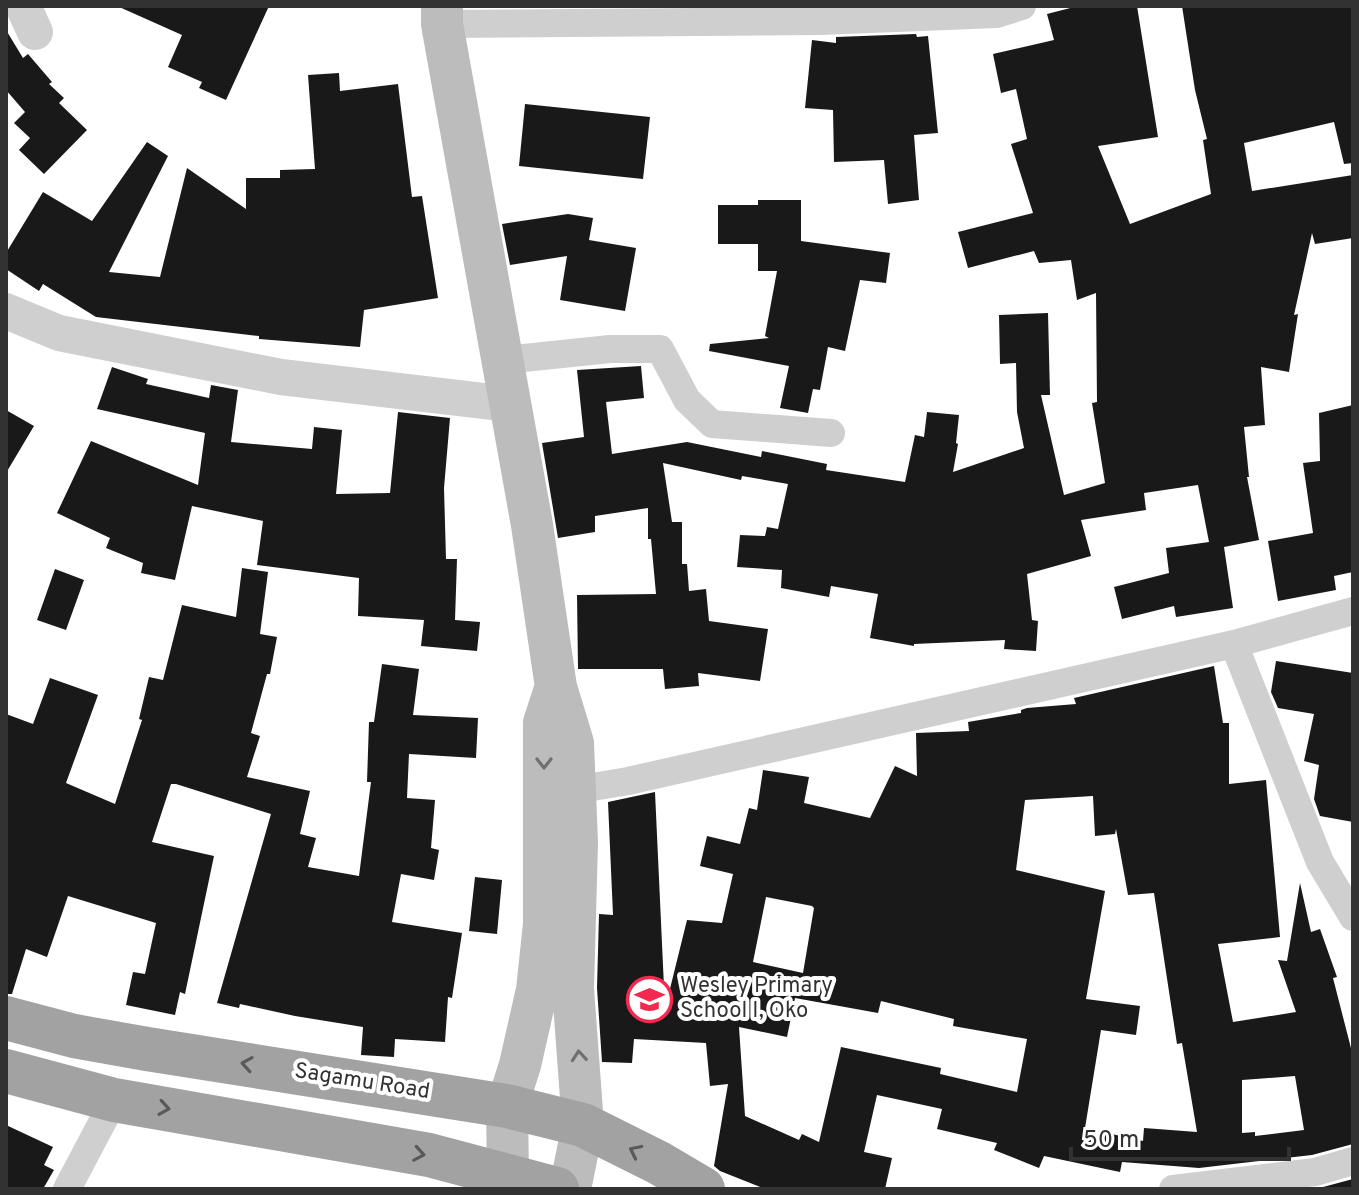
<svg xmlns="http://www.w3.org/2000/svg" width="1359" height="1195" viewBox="0 0 1359 1195" font-family="Overpass,sans-serif">
<style>
.building{fill:#191919;fill-rule:evenodd}
.lines{fill:none;stroke-linecap:round;stroke-linejoin:round}
.minor{stroke:#cfcfcf;stroke-width:28}
.tertiary{stroke:#cfcfcf;stroke-width:36}
.secondary{stroke:#bcbcbc;stroke-width:42}
.trunk{stroke:#a2a2a2;stroke-width:44}
.oneway{stroke:#707070}
.oneway2{stroke:#595959}
.labels{text-anchor:middle;dominant-baseline:central;stroke-width:8;stroke-linejoin:round;paint-order:stroke}
.poi-label{font-size:22px;fill:#323232;stroke:#fff;text-anchor:start}
.street-label{font-size:22px;fill:#323232;stroke:#fff}
</style>
<rect width="100%" height="100%" fill="#fff"/>
<!-- building -->
<path class="building" d="M117,6H269L226,100L199,88L202,82L168,67L182,35Z
M1078,6H1137L1158,137L1098,146L1130,224L1211,194L1203,140L1207,139L1195,90L1182,6H1353V163L1344,164L1334,122L1244,143L1252,191L1353,175V238L1315,244L1312,233L1294,315L1298,314L1289,372L1261,367L1265,425L1244,427L1249,477H1247L1259,540L1224,547L1233,608L1176,617L1174,606L1122,619L1114,587L1169,573L1166,548L1209,542L1198,485L1144,493L1146,510L1081,520L1091,556L1027,574L1032,620L1038,621L1036,651L1004,649L1005,640L914,644V646L870,638L878,594L831,586L829,597L781,588L782,570L737,567L740,535L765,536L767,527L778,529L788,484L742,476L741,480L663,463L672,522H682V564H687L689,591L706,589L709,621L768,629L760,681L698,673L699,686L665,689L663,669H578L577,595L656,594L651,539H648V508L595,516V532L558,538L542,443L584,437L577,370L641,366L644,398L606,402L612,454L687,442L761,457L762,451L827,464L826,470L905,482L915,435L924,437L927,412L959,415L956,443L958,444L953,472L1024,448L1017,412L1016,363L1000,364L999,315L1048,313L1050,395H1041L1064,495L1105,483L1092,403L1097,402L1096,293L1077,300L1071,260L1039,263L1034,251L968,268L958,232L1033,213L1011,144L1027,139L1016,89L1001,93L993,54L1054,40L1047,14Z
M6,30L23,58L28,54L52,82L49,84L64,98L59,103L87,130L44,174L19,150L30,138L14,123L25,112L6,90Z
M916,34L917,37L928,36L938,133L914,135L919,200L888,204L884,160L834,162L833,110L805,108L812,40L836,43V37Z
M339,73L340,91L398,84L412,197L422,196L438,298L364,310L360,347L259,339V336L96,317L43,284L39,291L6,269V253L43,192L92,221L147,142L168,156L109,272L160,277L187,168L246,209V178H280V170L315,169L308,75Z
M525,104L650,117L643,179L519,166Z
M758,200H801V241L890,253L886,283L860,280L845,351L828,347L820,390L813,389L808,413L780,408L789,366L709,351L710,344L769,338L765,336L777,271H758V244H718V205H758Z
M568,214L593,218L589,240L636,248L625,311L560,300L567,256L510,265L502,224Z
M112,367L148,379L146,384L209,398L211,385L238,390L231,442L312,449L314,427L342,430L336,494L390,493L398,412L450,418L444,488L446,559H457L455,620L480,622L477,651L421,646L424,620L358,616L359,578L257,565L263,521L192,506L175,580L141,573L143,563L106,548L110,538L57,513L91,441L198,485L205,433L97,409Z
M1353,405V572L1334,576L1336,590L1278,601L1268,541L1313,533L1303,463L1320,461L1319,413Z
M6,410L34,426L6,473Z
M242,568L268,572L260,634L277,637L270,674H267L251,733L260,736L247,777L310,791L300,834L316,838L308,867L359,876L371,782H367L369,722H374L382,664L419,669L413,715L478,718L476,758L409,754L407,798L435,800L431,848L439,850L434,880L401,874L392,922L462,933L452,998L448,997L445,1042L395,1039L394,1057L361,1055L363,1027L295,1016L240,1004L239,1008L217,1003L271,814L176,784H171L152,842L214,856L185,994L180,992L175,1015L126,1005L133,972L145,974L156,923L68,896L47,957L26,949L12,994H6V714L33,724L50,678L98,695L66,783L115,804L142,720L139,719L149,677L163,680L182,605L236,617Z
M55,569L84,580L66,630L37,620Z
M1276,661L1353,673V822L1320,816L1314,799L1319,765L1304,761L1314,714L1278,708L1271,692Z
M1214,666L1223,723H1229V784L1266,780L1280,937L1218,944L1233,1022L1296,1012L1278,960L1287,961L1300,883L1311,932L1320,929L1337,977L1333,978L1353,1056V1144L1312,1155L1199,1168L1122,1162L1120,1172L1044,1156L1039,1168L994,1150L997,1143L937,1129L942,1109L877,1095L864,1152L892,1158L885,1189H765L720,1171L714,1166L728,1084L710,1086L706,1043L634,1039L632,1063L602,1062L597,988L599,914L613,915L608,802L655,792L665,1009L687,920L722,923L733,874L700,866L707,836L740,844L749,808L757,810L763,770L809,777L804,803L870,818L895,766L917,776L916,733L969,731L968,722L1021,713V710L1027,708L1076,704L1074,698ZM1093,796L1095,836L1115,834L1116,829L1128,895L1154,893L1177,1044L1182,1043L1197,1132L1144,1128L1143,1141L1085,1128L1101,1030L1136,1035L1140,1006L1086,999L1105,891L1016,870L1025,800ZM766,897L812,906L814,908L803,973L753,962ZM795,998L878,1013L881,1001L954,1019L953,1026L1027,1039L1017,1092L940,1074L941,1068L841,1047L819,1142L802,1134L799,1140L745,1116L739,1027L787,1037ZM1295,1076L1304,1130L1255,1136V1132L1242,1133V1080Z
M475,877L502,880L497,934L469,931Z
M6,1125L53,1147L44,1165L54,1170L43,1189H6Z
M1353,1179V1189H1323V1187Z"/>
<g class="lines">
<!-- minor -->
<path class="minor" d="M442,24L820,21L997,14L1022,6
M504,360L610,349H660L687,400L712,424L831,433
M1234,644L1320,862L1353,917
M575,790L628,781L1234,644L1353,611
M67,1189L114,1100
M1173,1189L1315,1172L1353,1161"/>
<!-- tertiary -->
<path class="tertiary" d="M23,6L35,32
M6,311L59,333L281,377L510,404"/>
<!-- secondary -->
<path class="secondary" d="M442,6V24L532,525L556,687L573,743L577,842L573,989L583,1125L570,1189
M508,1177L507,1106L520,1065L537,990L544,924V723L554,692"/>
<!-- trunk -->
<path class="trunk" d="M6,1018L74,1036L147,1049L507,1106L583,1125L659,1163L703,1189
M6,1071L114,1100L429,1155L557,1189"/>
</g>
<!-- one-way arrows -->
<defs><path id="oneway-chevron" d="M-2-3.5L2.5 0L-2 3.5" fill="none" stroke-width="1.6" stroke-linecap="round" stroke-linejoin="round" transform="scale(2)"/></defs>
<g class="oneway">
<use href="#oneway-chevron" transform="translate(544 763) rotate(90)"/>
<use href="#oneway-chevron" transform="translate(579 1056) rotate(-95)"/>
</g>
<g class="oneway2">
<use href="#oneway-chevron" transform="translate(247 1064) rotate(-171)"/>
<use href="#oneway-chevron" transform="translate(164 1108) rotate(9)"/>
<use href="#oneway-chevron" transform="translate(635 1151) rotate(-154)"/>
<use href="#oneway-chevron" transform="translate(419 1154) rotate(10)"/>
</g>
<!-- icons -->
<defs>
<symbol id="school-ring" viewBox="-11 -11 22 22"><circle r="9.5" fill="#fff" stroke="#f32950" stroke-width="1.5"/><path d="M0-5L7-2L0 1L-7-2ZM-4 1L0 2.5L4 1V4Q0 6-4 4Z" fill="#f32950"/></symbol>
</defs>
<g fill-rule="evenodd">
<use href="#school-ring" x="624" y="974" width="51" height="51"/>
</g>
<g class="labels">
<!-- poi labels -->
<g class="poi-label">
<text x="680" y="986">Wesley Primary<tspan x="680" dy="25">School I, Oko</tspan></text>
</g>
<!-- street labels -->
<g class="street-label">
<text transform="translate(362 1082) rotate(9)">Sagamu Road</text>
</g>
</g>
<!-- border -->
<rect width="1359" height="1195" fill="none" stroke="#323232" stroke-width="16"/>
<!-- scale -->
<path d="M1071 1147v12h218v-12" fill="none" stroke="#323232" stroke-width="4"/>
<text x="1083" y="1147" font-size="24" fill="#323232" stroke="#ffffff" stroke-width="6" paint-order="stroke">50 m</text>
</svg>
